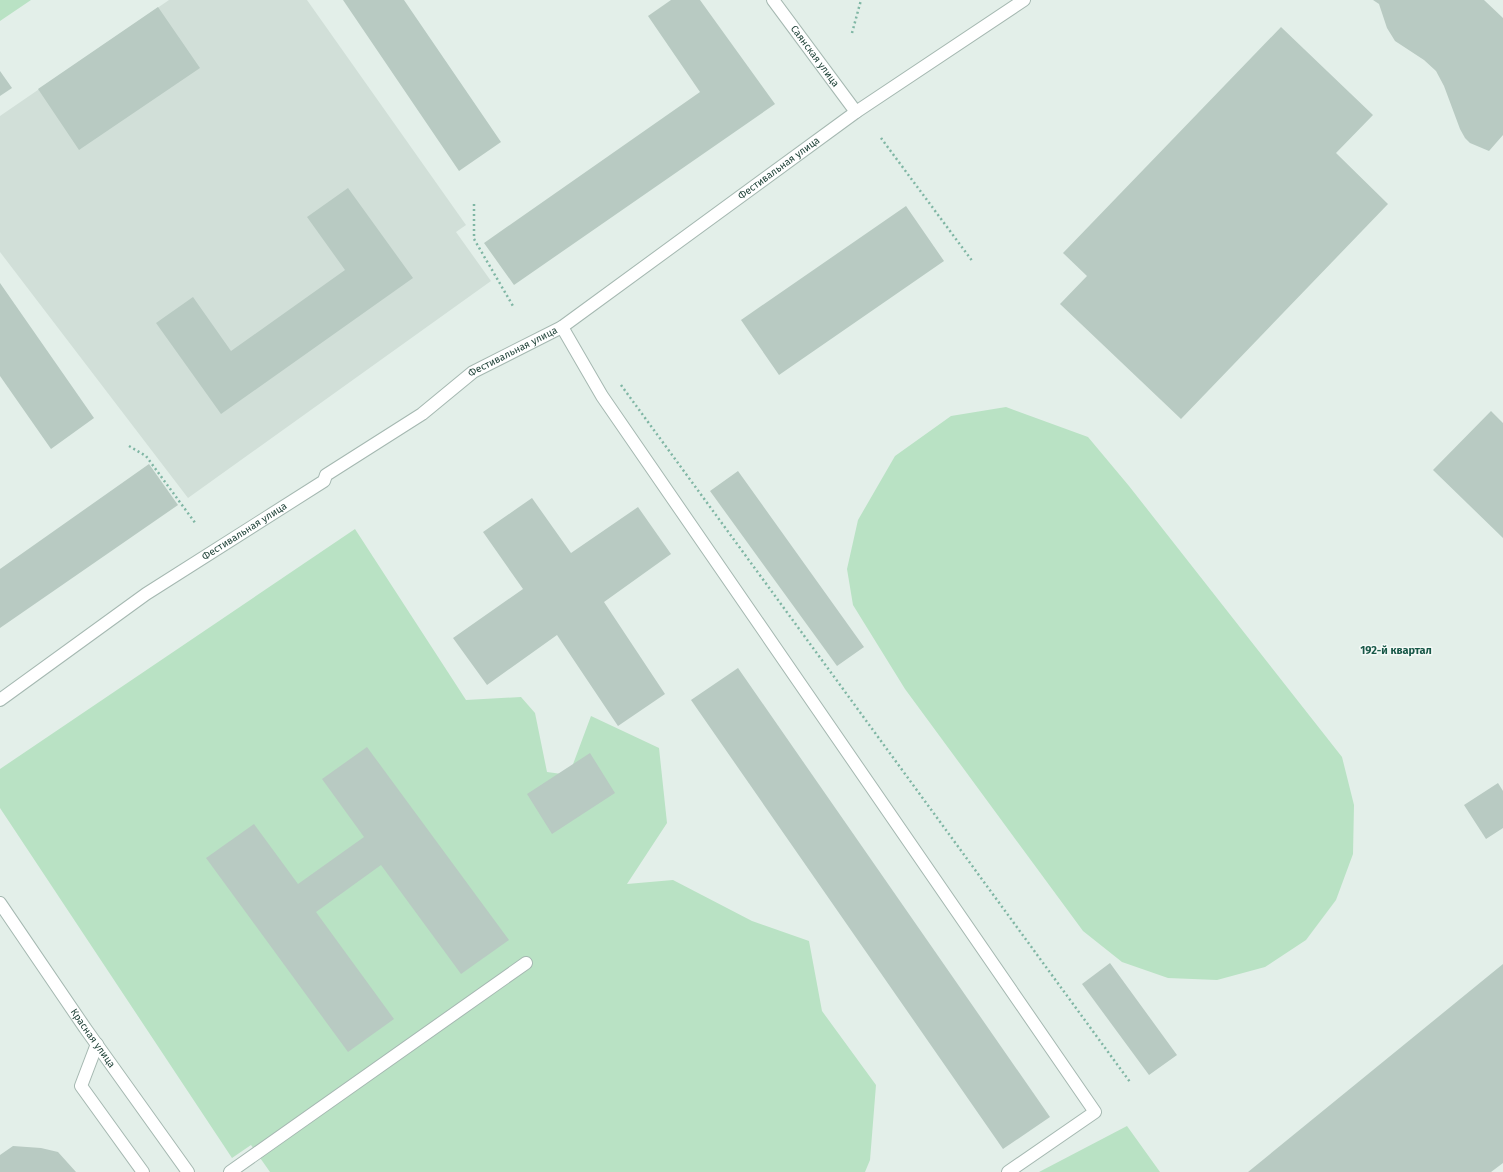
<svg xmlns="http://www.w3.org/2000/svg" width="1503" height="1172" viewBox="0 0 1503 1172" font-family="'Fira Sans',sans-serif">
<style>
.built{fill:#d1dfd8}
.green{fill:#b9e2c4}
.building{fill:#b8cac2}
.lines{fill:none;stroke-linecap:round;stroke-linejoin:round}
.minor-casing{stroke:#a5b8b1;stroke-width:14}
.path{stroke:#7fb6a4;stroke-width:2.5;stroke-dasharray:2 3;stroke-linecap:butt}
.minor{stroke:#fff;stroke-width:12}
.labels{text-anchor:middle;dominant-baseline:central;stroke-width:3;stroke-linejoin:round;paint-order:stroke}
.street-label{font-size:10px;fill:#204339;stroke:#f4faf7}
.neighbourhood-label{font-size:11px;font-weight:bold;fill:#195848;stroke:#f4faf7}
</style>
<rect width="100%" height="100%" fill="#e3efe9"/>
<!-- built -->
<path class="built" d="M169,0H307L466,225L456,232L491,281L188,498L0,252V116Z"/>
<!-- green -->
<path class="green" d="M0,0H31L0,21Z
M1006,407L1088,437L1129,486L1342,757L1354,805L1353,854L1336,900L1306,940L1265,967L1217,980L1168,978L1122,962L1083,931L905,689L853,605L847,569L858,520L895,456L951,416Z
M355,529L466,700L521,697L535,713L547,772L569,775L591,716L659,748L667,823L627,884L673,880L752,921L809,941L822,1011L876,1085L870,1160L865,1172H270L251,1145L232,1158L0,808V769Z
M1127,1126L1160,1172H1039Z"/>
<!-- building -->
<path class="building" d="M343,0H404L501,142L459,171Z
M671,0H700L775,104L514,285L484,243L700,92L648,16Z
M1373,0H1484L1503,18V135L1489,151L1470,143L1465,138L1460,129L1444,86L1436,71L1424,60L1395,41L1387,28L1379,4Z
M158,7L200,68L79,150L38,89Z
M1281,27L1373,115L1336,153L1388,204L1181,419L1060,304L1087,276L1063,253Z
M0,71L12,88L0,96Z
M348,188L413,278L221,414L156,323L193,297L231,351L345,270L307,217Z
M906,206L944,261L779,375L741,320Z
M0,283L94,418L51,449L0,376Z
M1491,411L1503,423V538L1433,470Z
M149,464L178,505L0,628V569Z
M738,471L864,647L837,666L710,491Z
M532,498L571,553L638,507L671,554L604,602L665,694L618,726L557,635L487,685L453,638L523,589L483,532Z
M738,668L1050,1117L1003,1149L691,700Z
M367,747L509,940L461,974L381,865L316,912L394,1019L348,1052L206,858L254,824L298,884L364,837L322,779Z
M590,753L615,793L552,834L527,794Z
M1498,783L1503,791V828L1486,839L1464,805Z
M1110,963L1177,1055L1149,1075L1082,984Z
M1503,964V1163L1491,1172H1248Z
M13,1146L41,1148L58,1152L76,1172H0V1155Z"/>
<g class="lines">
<defs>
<g id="minor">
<path id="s1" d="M773,0L856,112"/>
<path d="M562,327L602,396L1095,1112L1008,1172"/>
<path id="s2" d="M0,700L146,594L324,481L326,475L422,414L473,372L562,327L856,112L1024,0"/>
<path id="s3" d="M0,903L85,1028L188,1172"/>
<path d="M97,1044L81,1086L143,1172"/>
<path d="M230,1172L526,963"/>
</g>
</defs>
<!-- minor casing -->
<use href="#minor" class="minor-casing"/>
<!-- path -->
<path class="path" d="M852,33L861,0
M881,138L973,262
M474,204V239L513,306
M621,385L1130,1082
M129,446L146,456L196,524"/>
<!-- minor -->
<use href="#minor" class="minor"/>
</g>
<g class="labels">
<!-- street labels -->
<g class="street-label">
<text stroke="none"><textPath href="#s1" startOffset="70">Саянская улица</textPath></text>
<text stroke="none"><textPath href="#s2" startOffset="946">Фестивальная улица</textPath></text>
<text stroke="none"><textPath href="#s2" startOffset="622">Фестивальная улица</textPath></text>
<text stroke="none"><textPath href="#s2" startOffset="297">Фестивальная улица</textPath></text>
<text stroke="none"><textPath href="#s3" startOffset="164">Красная улица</textPath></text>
</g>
<!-- neighbourhood labels -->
<g class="neighbourhood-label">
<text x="1396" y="650">192-й квартал</text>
</g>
</g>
</svg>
